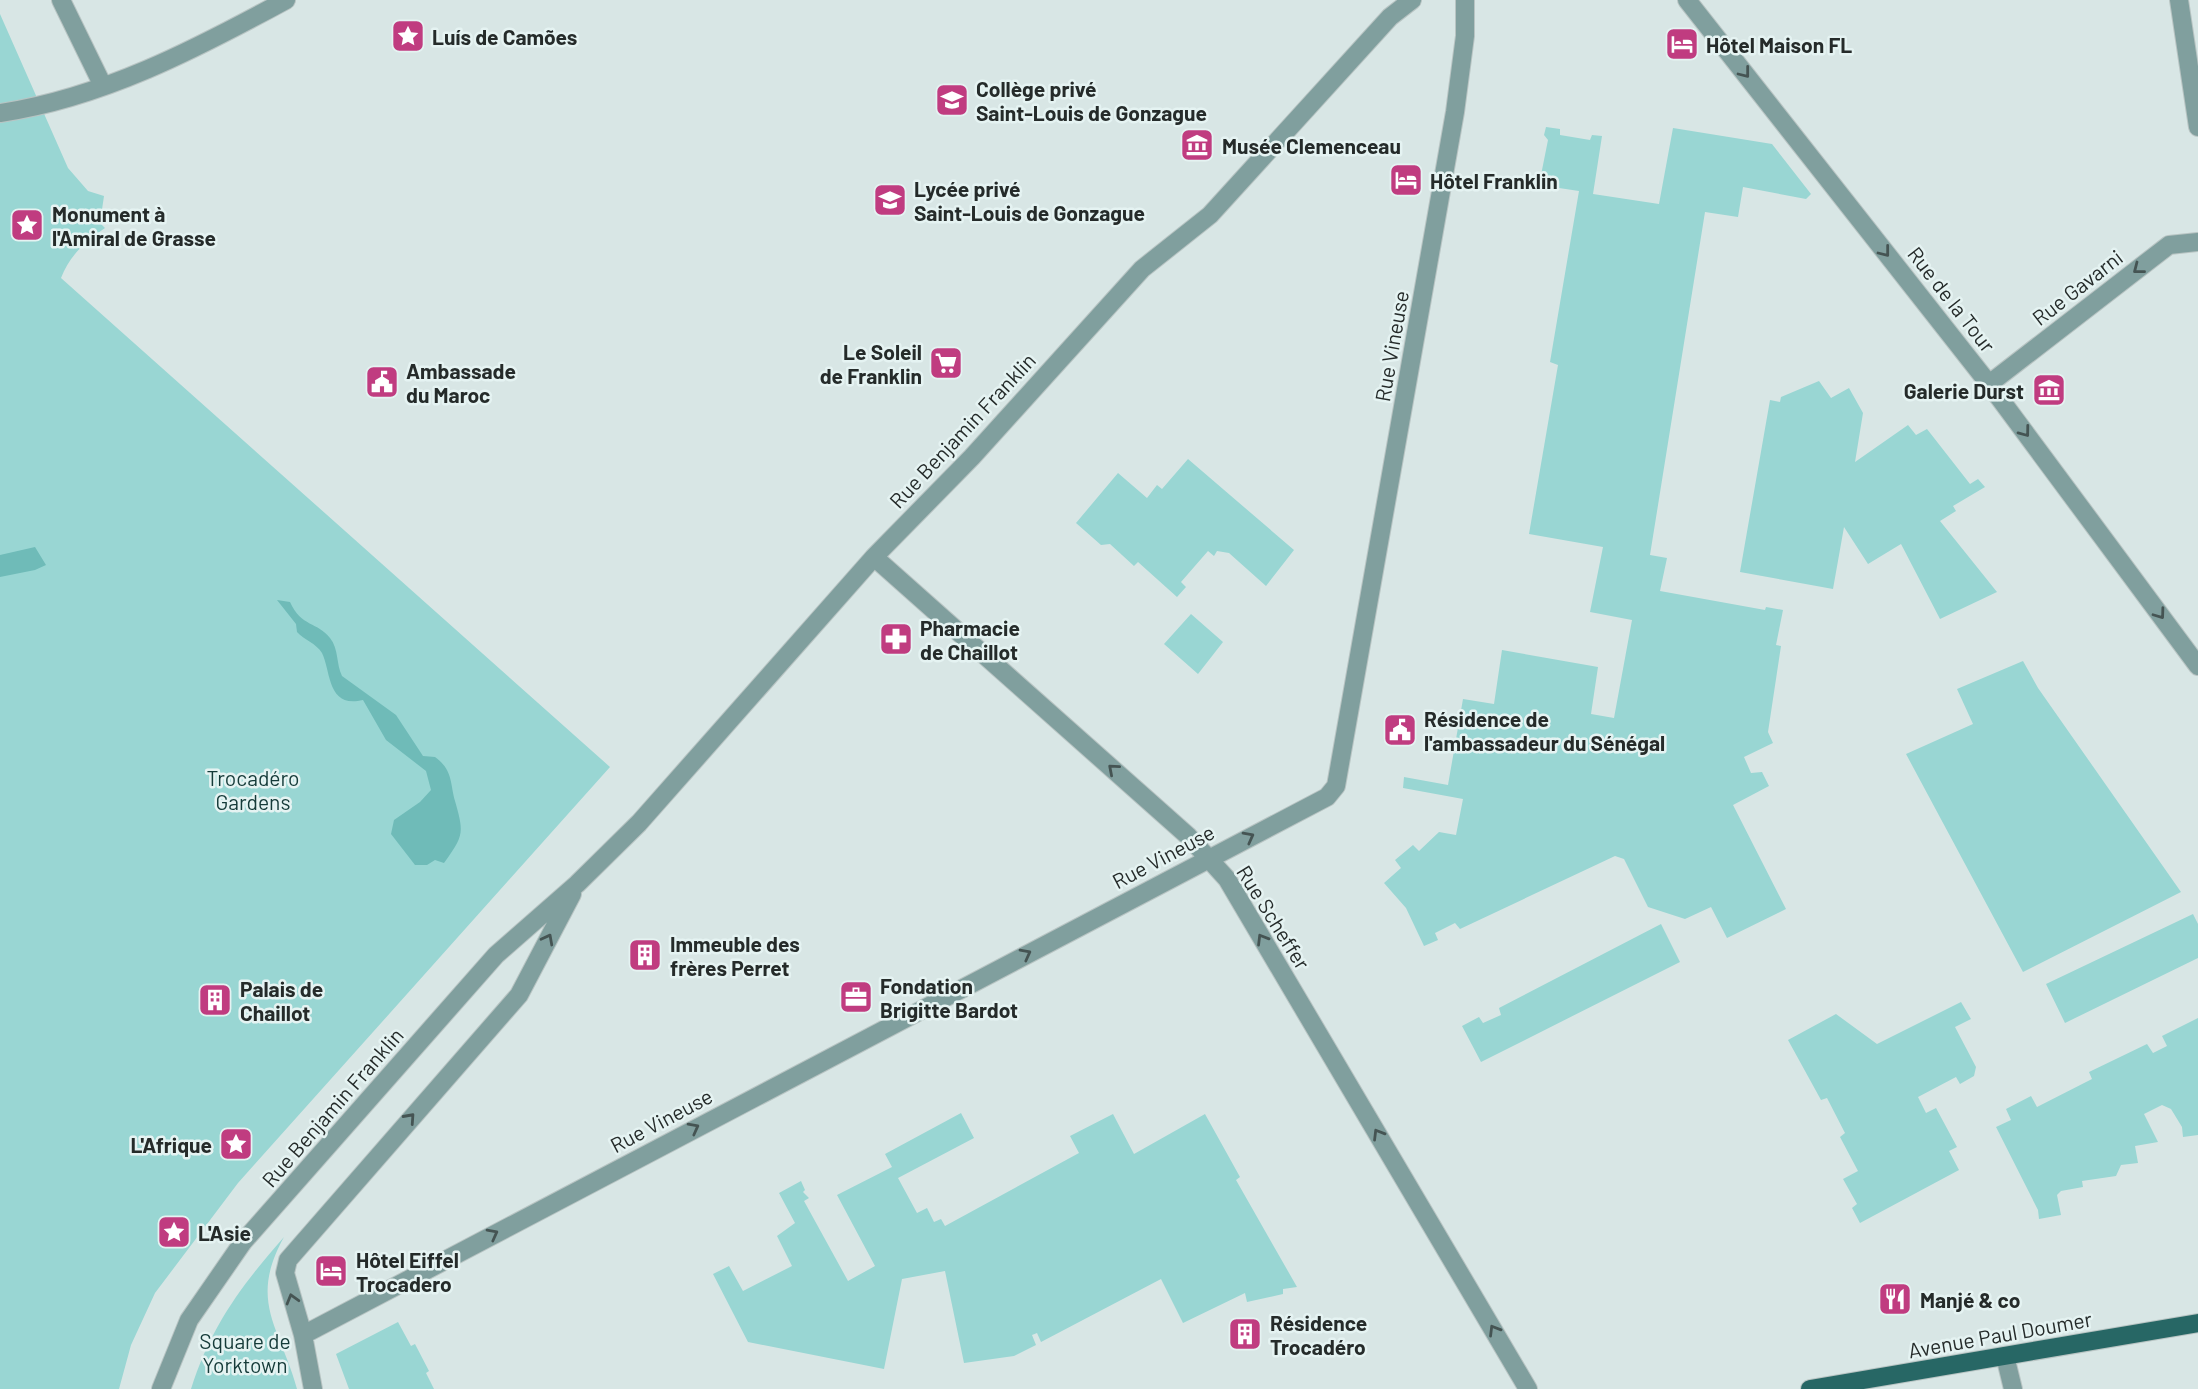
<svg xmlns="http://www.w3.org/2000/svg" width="2198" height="1389" viewBox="0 0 2198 1389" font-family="Barlow,sans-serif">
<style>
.green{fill:#99d6d3}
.water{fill:#6fbbb8}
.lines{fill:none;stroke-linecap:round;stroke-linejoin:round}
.minor-casing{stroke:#b8c4c3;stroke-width:20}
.major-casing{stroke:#b8c4c3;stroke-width:20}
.minor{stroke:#809f9e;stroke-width:18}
.major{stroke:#276765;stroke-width:18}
.oneway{stroke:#455453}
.labels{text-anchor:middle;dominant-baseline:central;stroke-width:5;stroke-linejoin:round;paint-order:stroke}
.poi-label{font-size:21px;font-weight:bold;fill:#252b2a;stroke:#e5f3f2;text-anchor:start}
.street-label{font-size:21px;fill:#252b2a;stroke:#e5f3f2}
.park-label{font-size:21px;fill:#153b39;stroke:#e5f3f2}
</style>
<rect width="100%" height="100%" fill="#d8e6e5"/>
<!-- green -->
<path class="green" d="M0,14L68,168L88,191L104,196L100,223L105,228C85,242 70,255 61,278L610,767L238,1183L155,1293L131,1345L119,1389H0Z
M1546,127L1560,129V135L1590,140L1592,135L1602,136L1593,194L1659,204L1673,128L1772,144L1811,194L1806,199L1743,187L1738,217L1705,212L1650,555L1667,558L1660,591L1765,610L1766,607L1783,610L1776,645L1781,646L1768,732L1773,743L1744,757L1751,773L1762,772L1769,786L1733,805L1786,909L1727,938L1711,907L1685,919L1648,907L1624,859L1615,856L1460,929L1455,923L1435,933L1438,940L1424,946L1406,908L1384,883L1401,868L1395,860L1413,845L1419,851L1439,832L1456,835L1463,799L1403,788L1404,777L1448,785L1463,699L1494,704L1502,650L1598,667L1591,714L1614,718L1632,620L1590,612L1603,547L1529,534L1558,365L1550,362L1579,191L1539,185L1548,140L1544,135Z
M1819,381L1831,398L1849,388L1863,413L1855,462L1908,425L1916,435L1927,429L1970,484L1978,479L1985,487L1953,506L1956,511L1940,521L1997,592L1940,619L1901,544L1868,564L1844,527L1833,589L1740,572L1770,400L1780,402L1781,397Z
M1188,459L1294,550L1266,586L1229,553L1217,551L1214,556L1208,551L1181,582L1186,587L1177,597L1138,562L1134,566L1110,544L1101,545L1076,523L1118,473L1147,498L1157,485L1162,489Z
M1191,614L1223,642L1198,674L1164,644Z
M2023,661L2038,688L2181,892L2023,972L1906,754L1973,724L1957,689Z
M2193,914L2198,924V958L2065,1023L2046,984Z
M1661,924L1680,962L1481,1062L1462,1026L1479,1017L1483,1023L1501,1015L1499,1008Z
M1961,1002L1971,1019L1955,1027L1976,1067L1974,1076L1960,1084L1956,1077L1918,1097L1926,1113L1936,1108L1957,1147L1949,1151L1959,1170L1860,1223L1852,1208L1857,1204L1843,1179L1858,1171L1840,1137L1845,1133L1827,1098L1821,1100L1788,1040L1836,1014L1877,1044Z
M2198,1018V1135L2183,1137L2182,1127L2171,1109L2162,1105L2144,1114L2158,1142L2135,1146L2138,1163L2121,1165L2116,1176L2082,1181L2083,1187L2061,1191L2057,1195L2061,1215L2039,1219L2038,1210L1996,1127L2011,1120L2006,1109L2031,1096L2037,1107L2092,1079L2089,1072L2147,1044L2153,1053L2167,1046L2162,1036Z
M961,1113L974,1138L898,1178L917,1213L927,1208L934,1222L941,1219L945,1226L1079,1153L1070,1136L1113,1114L1134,1154L1205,1114L1240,1177L1236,1180L1297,1287L1283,1289V1294L1247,1302L1245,1293L1183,1323L1161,1279L1041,1342L1037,1333L1032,1335L1036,1345L1014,1356L964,1363L945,1271L902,1279L884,1369L748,1342L713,1274L729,1266L743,1291L792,1266L777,1236L795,1223L779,1193L801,1181L805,1190L803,1192L809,1198L804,1201L848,1281L875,1266L837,1195L892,1167L885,1154Z
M284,1237C248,1302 280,1327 297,1389H191C211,1326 241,1286 284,1237Z
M398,1322L411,1346L415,1344L429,1371L426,1373L434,1389H349L336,1354Z"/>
<!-- water -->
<path class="water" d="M35,547L46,565L35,570L0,577V555Z
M277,600L290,602C301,627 318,622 330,638C339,649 336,664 342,676L396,715L423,756L435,757C453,770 450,783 455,801C464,833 464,835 444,863L435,860L427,865H415L391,834L394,820L420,802L431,790L426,771L386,740L363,700C327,709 331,671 322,653C316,643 304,640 297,632L296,624Z"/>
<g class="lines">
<defs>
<path id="minor" d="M61,0L103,86
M1687,0L1989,384L2198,666
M2179,0L2198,127
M0,113C102,98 196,49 286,0
M1989,384L2169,245L2198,242
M874,557L1188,836L1227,879L1528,1389
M303,1335L1327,797L1336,786L1455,112L1465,36V0
M2005,1356L2013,1389
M161,1389L189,1320L243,1242L496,955L577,884L639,823L874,557L972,457L1142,269L1210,215L1390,17L1412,0
M313,1389L303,1335L285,1273L288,1260L519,995L572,894"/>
<path id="major" d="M1810,1389L2198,1323"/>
</defs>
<!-- minor casing -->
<use href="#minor" class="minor-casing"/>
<!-- major casing -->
<use href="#major" class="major-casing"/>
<!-- minor -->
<use href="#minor" class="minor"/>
<!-- major -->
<use href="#major" class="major"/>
</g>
<!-- one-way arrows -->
<defs><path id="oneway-chevron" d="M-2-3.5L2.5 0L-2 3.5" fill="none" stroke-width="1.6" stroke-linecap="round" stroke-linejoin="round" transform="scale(1.75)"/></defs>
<g class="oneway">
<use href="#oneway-chevron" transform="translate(1745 73) rotate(52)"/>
<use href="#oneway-chevron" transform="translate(1885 252) rotate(52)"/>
<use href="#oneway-chevron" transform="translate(2138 269) rotate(142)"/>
<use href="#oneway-chevron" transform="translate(2025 432) rotate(53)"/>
<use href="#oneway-chevron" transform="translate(2160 614) rotate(54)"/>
<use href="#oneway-chevron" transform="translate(1113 769) rotate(-139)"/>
<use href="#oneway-chevron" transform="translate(1249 837) rotate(-28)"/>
<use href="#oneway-chevron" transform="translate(548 939) rotate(-62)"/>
<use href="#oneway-chevron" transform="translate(1262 939) rotate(-121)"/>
<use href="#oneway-chevron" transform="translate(1026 954) rotate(-28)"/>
<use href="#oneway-chevron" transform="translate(410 1118) rotate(-48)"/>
<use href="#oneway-chevron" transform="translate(694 1128) rotate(-28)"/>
<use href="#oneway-chevron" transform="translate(1378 1134) rotate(-121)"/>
<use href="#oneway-chevron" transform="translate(493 1234) rotate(-28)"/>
<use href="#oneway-chevron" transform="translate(292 1299) rotate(-106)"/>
<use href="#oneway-chevron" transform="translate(1494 1330) rotate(-121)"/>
</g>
<!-- icons -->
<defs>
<symbol id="sight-square" viewBox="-11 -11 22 22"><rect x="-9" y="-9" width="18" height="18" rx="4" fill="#c03c80" stroke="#e5f3f2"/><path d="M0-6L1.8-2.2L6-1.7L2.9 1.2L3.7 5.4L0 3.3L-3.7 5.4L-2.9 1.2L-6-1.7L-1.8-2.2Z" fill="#fff"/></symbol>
<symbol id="hotel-square" viewBox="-11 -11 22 22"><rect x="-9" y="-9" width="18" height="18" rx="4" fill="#c03c80" stroke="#e5f3f2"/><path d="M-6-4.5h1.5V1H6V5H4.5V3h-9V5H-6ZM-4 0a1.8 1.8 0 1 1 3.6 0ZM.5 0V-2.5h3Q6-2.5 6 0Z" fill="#fff"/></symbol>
<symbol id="school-square" viewBox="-11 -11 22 22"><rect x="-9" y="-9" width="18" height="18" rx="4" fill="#c03c80" stroke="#e5f3f2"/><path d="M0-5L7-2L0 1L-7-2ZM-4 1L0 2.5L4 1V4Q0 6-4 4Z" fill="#fff"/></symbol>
<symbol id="museum-square" viewBox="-11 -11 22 22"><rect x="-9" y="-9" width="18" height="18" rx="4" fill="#c03c80" stroke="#e5f3f2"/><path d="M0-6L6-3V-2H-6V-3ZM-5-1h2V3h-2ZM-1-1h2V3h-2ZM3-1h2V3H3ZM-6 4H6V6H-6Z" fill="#fff"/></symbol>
<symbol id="supermarket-square" viewBox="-11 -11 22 22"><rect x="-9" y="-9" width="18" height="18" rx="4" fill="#c03c80" stroke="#e5f3f2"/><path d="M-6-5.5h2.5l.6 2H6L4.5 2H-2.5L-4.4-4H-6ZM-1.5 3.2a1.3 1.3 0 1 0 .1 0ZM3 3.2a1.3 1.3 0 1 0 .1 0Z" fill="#fff"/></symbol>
<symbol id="civic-square" viewBox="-11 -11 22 22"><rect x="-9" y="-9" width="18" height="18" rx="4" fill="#c03c80" stroke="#e5f3f2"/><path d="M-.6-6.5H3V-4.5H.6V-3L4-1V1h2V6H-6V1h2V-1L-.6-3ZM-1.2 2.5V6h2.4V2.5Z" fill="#fff"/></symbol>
<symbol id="pharmacy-square" viewBox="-11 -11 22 22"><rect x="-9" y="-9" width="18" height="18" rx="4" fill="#c03c80" stroke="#e5f3f2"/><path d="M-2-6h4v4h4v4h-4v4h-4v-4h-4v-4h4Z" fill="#fff"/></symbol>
<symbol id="building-square" viewBox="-11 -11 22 22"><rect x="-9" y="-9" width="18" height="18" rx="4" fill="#c03c80" stroke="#e5f3f2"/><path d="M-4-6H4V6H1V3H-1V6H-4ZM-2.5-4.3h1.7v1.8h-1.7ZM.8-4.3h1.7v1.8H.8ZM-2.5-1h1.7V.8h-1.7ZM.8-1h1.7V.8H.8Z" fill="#fff"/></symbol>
<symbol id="office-square" viewBox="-11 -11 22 22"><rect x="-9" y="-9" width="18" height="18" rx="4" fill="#c03c80" stroke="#e5f3f2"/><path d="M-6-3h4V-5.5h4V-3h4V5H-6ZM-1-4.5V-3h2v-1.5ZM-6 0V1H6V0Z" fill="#fff"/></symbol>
<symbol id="restaurant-square" viewBox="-11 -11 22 22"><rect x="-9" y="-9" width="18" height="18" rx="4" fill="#c03c80" stroke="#e5f3f2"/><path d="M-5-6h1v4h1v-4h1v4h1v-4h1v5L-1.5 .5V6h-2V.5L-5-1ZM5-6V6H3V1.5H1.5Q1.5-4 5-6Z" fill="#fff"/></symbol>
</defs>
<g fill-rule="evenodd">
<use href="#sight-square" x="389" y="17" width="38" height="38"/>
<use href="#hotel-square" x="1663" y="25" width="38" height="38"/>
<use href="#school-square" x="933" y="81" width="38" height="38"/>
<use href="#museum-square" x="1178" y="126" width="38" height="38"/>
<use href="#hotel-square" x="1387" y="161" width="38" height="38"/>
<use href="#school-square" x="871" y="181" width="38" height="38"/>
<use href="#sight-square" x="8" y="206" width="38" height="38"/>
<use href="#supermarket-square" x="927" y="344" width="38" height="38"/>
<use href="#civic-square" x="363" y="363" width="38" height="38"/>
<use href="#museum-square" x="2030" y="371" width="38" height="38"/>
<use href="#pharmacy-square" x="877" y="620" width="38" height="38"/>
<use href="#civic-square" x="1381" y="711" width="38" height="38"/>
<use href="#building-square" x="626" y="936" width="38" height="38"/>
<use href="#office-square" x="837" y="978" width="38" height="38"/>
<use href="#building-square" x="196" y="981" width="38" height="38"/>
<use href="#sight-square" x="217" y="1125" width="38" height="38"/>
<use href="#sight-square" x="155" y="1213" width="38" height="38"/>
<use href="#hotel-square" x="312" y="1252" width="38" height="38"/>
<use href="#restaurant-square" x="1876" y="1280" width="38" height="38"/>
<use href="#building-square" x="1226" y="1315" width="38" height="38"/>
</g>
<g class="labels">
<!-- poi labels -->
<g class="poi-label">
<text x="432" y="36">Luís de Camões</text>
<text x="1706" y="44">Hôtel Maison FL</text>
<text x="976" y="88">Collège privé<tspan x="976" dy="24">Saint-Louis de Gonzague</tspan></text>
<text x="1222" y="145">Musée Clemenceau</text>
<text x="1430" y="180">Hôtel Franklin</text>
<text x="914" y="188">Lycée privé<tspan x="914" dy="24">Saint-Louis de Gonzague</tspan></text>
<text x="52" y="213">Monument à<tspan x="52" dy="24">l'Amiral de Grasse</tspan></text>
<text x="922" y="351" text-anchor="end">Le Soleil<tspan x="922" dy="24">de Franklin</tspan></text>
<text x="406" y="370">Ambassade<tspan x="406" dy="24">du Maroc</tspan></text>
<text x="2024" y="390" text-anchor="end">Galerie Durst</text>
<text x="920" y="627">Pharmacie<tspan x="920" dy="24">de Chaillot</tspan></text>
<text x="1424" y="718">Résidence de<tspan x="1424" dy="24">l'ambassadeur du Sénégal</tspan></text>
<text x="670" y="943">Immeuble des<tspan x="670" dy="24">frères Perret</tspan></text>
<text x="880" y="985">Fondation<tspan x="880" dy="24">Brigitte Bardot</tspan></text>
<text x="240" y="988">Palais de<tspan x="240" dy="24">Chaillot</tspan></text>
<text x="212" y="1144" text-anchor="end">L'Afrique</text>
<text x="198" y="1232">L'Asie</text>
<text x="356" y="1259">Hôtel Eiffel<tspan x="356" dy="24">Trocadero</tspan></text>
<text x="1920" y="1299">Manjé &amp; co</text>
<text x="1270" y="1322">Résidence<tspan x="1270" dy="24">Trocadéro</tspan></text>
</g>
<!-- street labels -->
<g class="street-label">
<text transform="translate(2077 287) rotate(-38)">Rue Gavarni</text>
<text transform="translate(1952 299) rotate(52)">Rue de la Tour</text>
<text transform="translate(1391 346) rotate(-80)">Rue Vineuse</text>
<text transform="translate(962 430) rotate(-47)">Rue Benjamin Franklin</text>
<text transform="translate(1163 856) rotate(-28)">Rue Vineuse</text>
<text transform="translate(1274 917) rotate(58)">Rue Scheffer</text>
<text transform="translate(332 1107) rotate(-49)">Rue Benjamin Franklin</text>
<text transform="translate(661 1120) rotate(-28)">Rue Vineuse</text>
<text transform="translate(2000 1334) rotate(-10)">Avenue Paul Doumer</text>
</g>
<!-- park labels -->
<g class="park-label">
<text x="253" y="777">Trocadéro<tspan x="253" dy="24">Gardens</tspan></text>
<text x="245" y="1340">Square de<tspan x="245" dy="24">Yorktown</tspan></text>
</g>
</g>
</svg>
